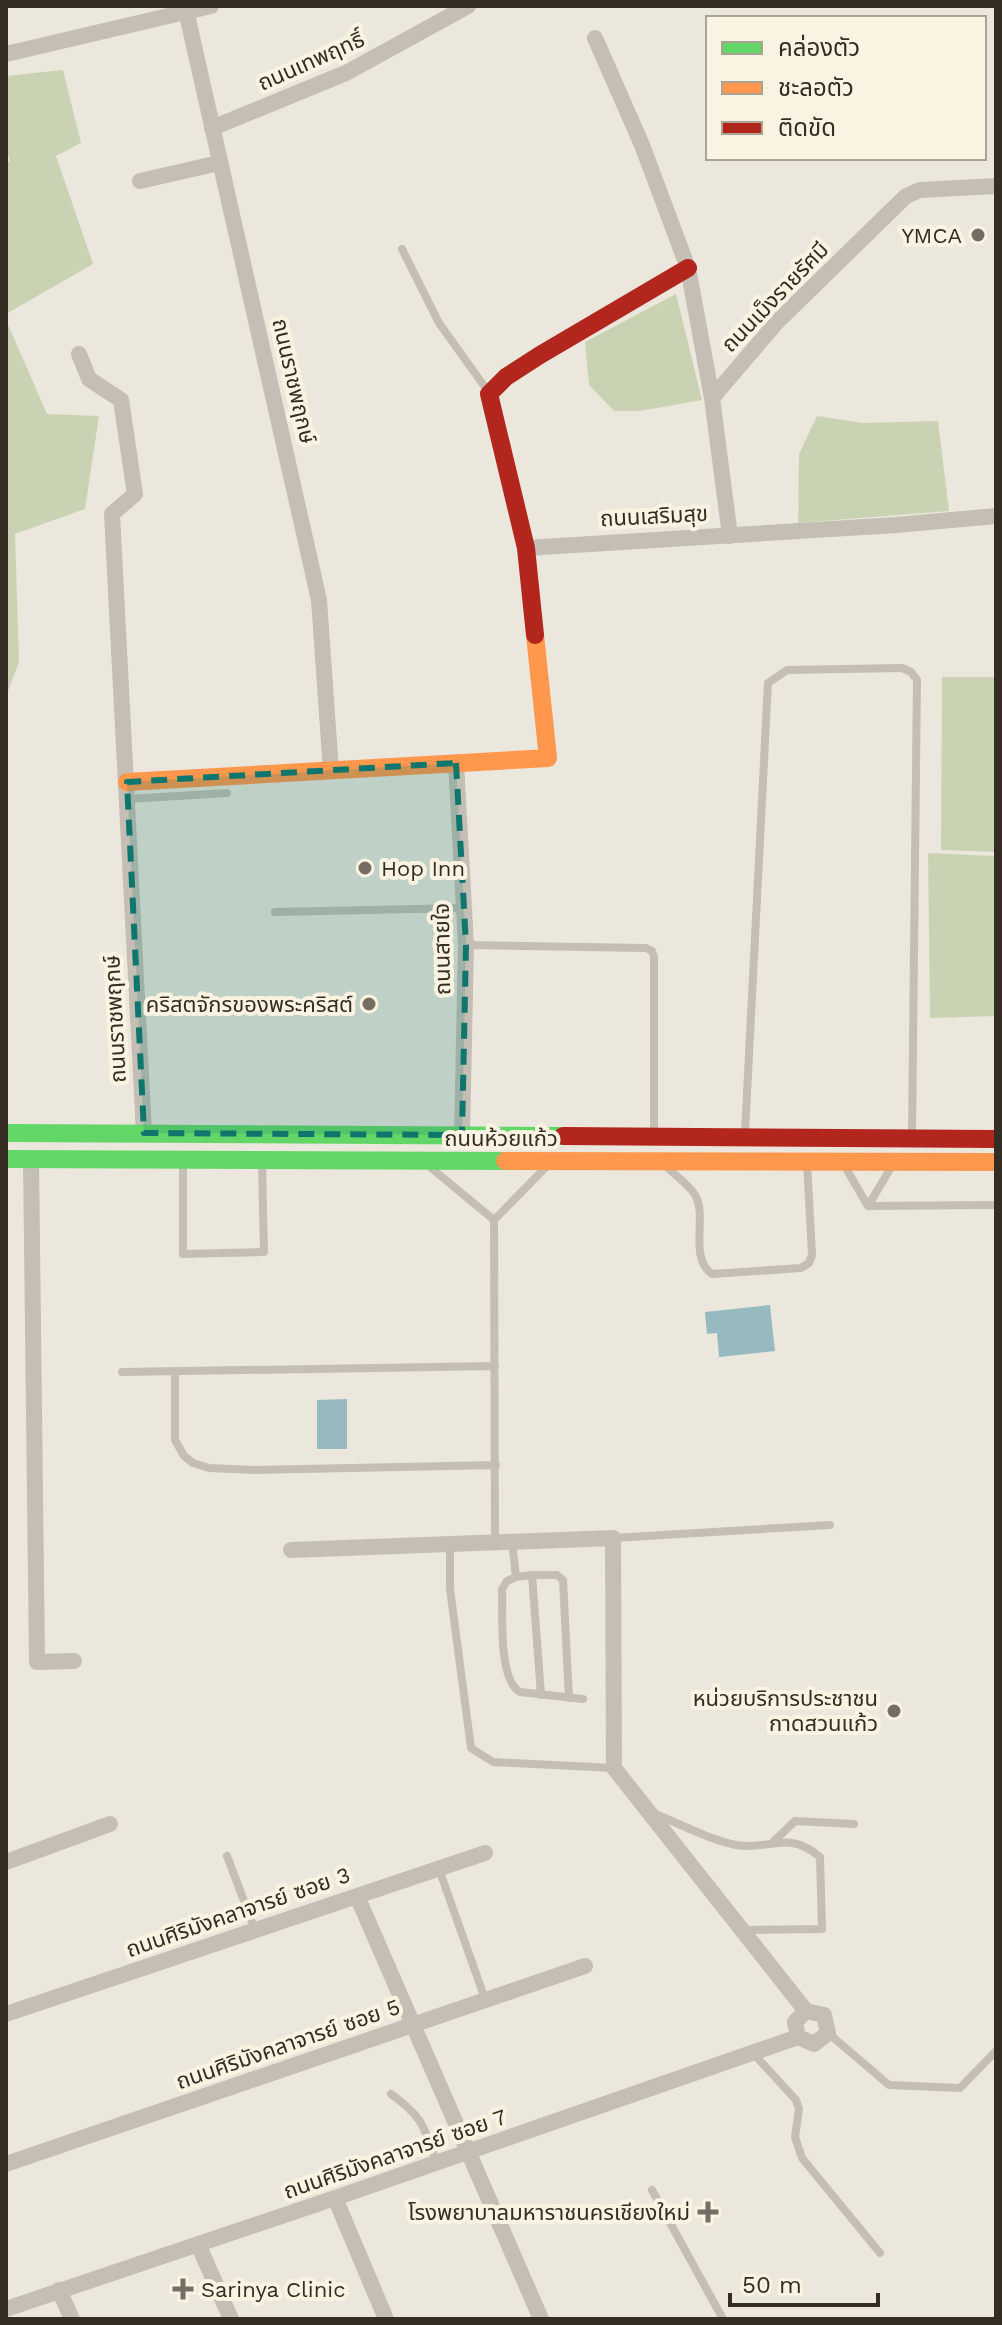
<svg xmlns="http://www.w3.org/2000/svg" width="1002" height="2325" viewBox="0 0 1002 2325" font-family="'Work Sans','Noto Sans Thai',sans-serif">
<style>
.green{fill:#c9d3b4}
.water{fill:#96babf}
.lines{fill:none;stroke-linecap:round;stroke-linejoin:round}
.lane{stroke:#c4beb5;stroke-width:8}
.street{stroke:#c4beb5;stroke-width:16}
.fast{stroke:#63d668;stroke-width:18}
.slow{stroke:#ff974d;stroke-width:18}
.jam{stroke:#b3261e;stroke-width:18}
.marked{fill:#0f766e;fill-opacity:0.2;stroke:#0f766e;stroke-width:6;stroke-dasharray:16 10;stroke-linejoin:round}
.poi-dot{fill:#756d64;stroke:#fbf3e1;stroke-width:3}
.labels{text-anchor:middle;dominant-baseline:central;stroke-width:8;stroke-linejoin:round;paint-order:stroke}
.street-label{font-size:22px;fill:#352c24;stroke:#fbf3e1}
.poi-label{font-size:22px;fill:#352c24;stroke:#fbf3e1;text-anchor:end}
</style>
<rect width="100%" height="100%" fill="#ece7dc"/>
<!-- green -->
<path class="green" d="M63,70L81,143L56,156L93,264L6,314V163L10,161L6,150V76Z
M676,294L702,400L640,411H614L589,385L585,342Z
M6,320L47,414L99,416L85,509L15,534L19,662L6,696Z
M817,416L862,423L938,421L949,511L798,523L799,454Z
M942,677H996V852L941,850Z
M928,853L996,856V1016L930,1018Z"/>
<!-- water -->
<path class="water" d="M770,1305L775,1351L719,1357L717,1333L707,1334L705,1312Z
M347,1399V1449H317V1400Z"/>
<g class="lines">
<!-- lane -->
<path class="lane" d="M402,249L439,323L487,390
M127,799L227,793
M275,912L463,908
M466,945L646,948L652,951L654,957V1136
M745,1133L768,683L787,670L902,668L911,672L917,680L912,1134
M183,1164V1254L264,1252L262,1164
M844,1165L868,1206L996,1205
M430,1167L494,1220
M668,1168C676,1176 689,1185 695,1195C708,1216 688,1257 712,1274L801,1268L809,1263L812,1255L807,1163
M868,1206L892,1166
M175,1371V1440L184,1456L193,1463L209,1468L254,1470L496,1465
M122,1372L495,1366
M613,1538L830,1525
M512,1542L516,1577L507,1581L502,1589C503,1614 498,1680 520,1692L583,1699
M495,1543L494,1220L548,1165
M450,1546V1589L471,1748L493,1762L614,1768
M532,1575H557L563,1580L569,1698
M516,1577L532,1575L541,1695
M653,1813C680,1824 708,1839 736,1845C770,1851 787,1829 820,1857L822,1929L743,1930
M774,1841L795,1821L854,1824
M227,1856L255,1930
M439,1869L485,1999
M828,2033L889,2085L960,2088L996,2051
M753,2053L796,2100L799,2109L795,2137L802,2158L880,2253
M391,2094C423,2117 424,2126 436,2162
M652,2190L723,2319"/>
<!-- street -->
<path class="street" d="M185,6L319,600L331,771
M595,38L642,145L688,268L712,398L730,536
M6,54L211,6
M212,128L346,73L468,6
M140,181L219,163
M79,354L89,379L121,400L135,494L112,514L144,1133
M712,398L777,322L906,196L920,190L996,186
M526,548L896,525L996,516
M456,763L466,945L462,1135
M31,1159L37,1662L74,1661
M291,1550L613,1538L614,1768L806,2011
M6,1862L110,1824
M357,1896L541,2319
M806,2011L824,2015L828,2033L814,2044L798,2037L795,2022Z
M6,2014L485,1853
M6,2164L585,1966
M335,2198L386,2319
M198,2244L231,2319
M59,2290L72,2319
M6,2309L335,2198L798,2037"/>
<!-- fast -->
<path class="fast" d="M6,1133L563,1136
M6,1159L505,1161"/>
<!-- slow -->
<path class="slow" d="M127,782L548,758L535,635
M505,1161L996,1162"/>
<!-- jam -->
<path class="jam" d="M535,635L526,548L489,394L506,377L540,355L688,268
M563,1136L996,1139"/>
</g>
<!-- marked area -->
<path class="marked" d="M456,763L466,945L462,1135L144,1133L127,782Z"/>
<!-- markers -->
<g class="poi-dot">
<circle cx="978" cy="235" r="8"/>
<circle cx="365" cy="868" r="8"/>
<circle cx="369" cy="1004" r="8"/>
<circle cx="894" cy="1711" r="8"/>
<path d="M704 2200h8v8h8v8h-8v8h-8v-8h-8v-8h8z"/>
<path d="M179 2277h8v8h8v8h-8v8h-8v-8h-8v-8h8z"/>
</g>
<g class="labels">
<!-- street labels -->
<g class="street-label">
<text transform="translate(311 61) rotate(-24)">ถนนเทพฤทธิ์</text>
<text transform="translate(775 297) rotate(-46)">ถนนเม็งรายรัศมี</text>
<text transform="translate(294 381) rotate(77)">ถนนราชพฤกษ์</text>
<text transform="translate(654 516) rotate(-3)">ถนนเสริมสุข</text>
<text transform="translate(442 949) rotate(-91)">ถนนสายใจ</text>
<text transform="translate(115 1019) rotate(-93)">ถนนราชพฤกษ์</text>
<text x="501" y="1138">ถนนห้วยแก้ว</text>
<text transform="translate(238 1912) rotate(-19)">ถนนศิริมังคลาจารย์ ซอย 3</text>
<text transform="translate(288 2044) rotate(-19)">ถนนศิริมังคลาจารย์ ซอย 5</text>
<text transform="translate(395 2154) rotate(-19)">ถนนศิริมังคลาจารย์ ซอย 7</text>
</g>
<!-- poi labels -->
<g class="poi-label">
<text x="962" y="235">YMCA</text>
<text x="381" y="868" text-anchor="start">Hop Inn</text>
<text x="353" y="1004">คริสตจักรของพระคริสต์</text>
<text x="878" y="1698">หน่วยบริการประชาชน<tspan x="878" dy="25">กาดสวนแก้ว</tspan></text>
<text x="690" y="2212">โรงพยาบาลมหาราชนครเชียงใหม่</text>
<text x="201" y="2289" text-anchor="start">Sarinya Clinic</text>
</g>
</g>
<!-- border -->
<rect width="1002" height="2325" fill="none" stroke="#352c24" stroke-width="16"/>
<!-- legend -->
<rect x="706" y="16" width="280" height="144" fill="#fbf3e1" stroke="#aca395" stroke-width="2"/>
<rect x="722" y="42" width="40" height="12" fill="#63d668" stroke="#aca395" stroke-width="2"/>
<text x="778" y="56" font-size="24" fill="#352c24">คล่องตัว</text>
<rect x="722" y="82" width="40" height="12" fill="#ff974d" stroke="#aca395" stroke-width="2"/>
<text x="778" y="96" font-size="24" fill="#352c24">ชะลอตัว</text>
<rect x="722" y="122" width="40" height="12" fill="#b3261e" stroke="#aca395" stroke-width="2"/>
<text x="778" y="136" font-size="24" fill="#352c24">ติดขัด</text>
<!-- scale -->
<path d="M730 2293v12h148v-12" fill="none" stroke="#352c24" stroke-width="4"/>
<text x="742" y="2293" font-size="24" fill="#352c24" stroke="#fbf3e1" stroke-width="6" paint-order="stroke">50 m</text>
</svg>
